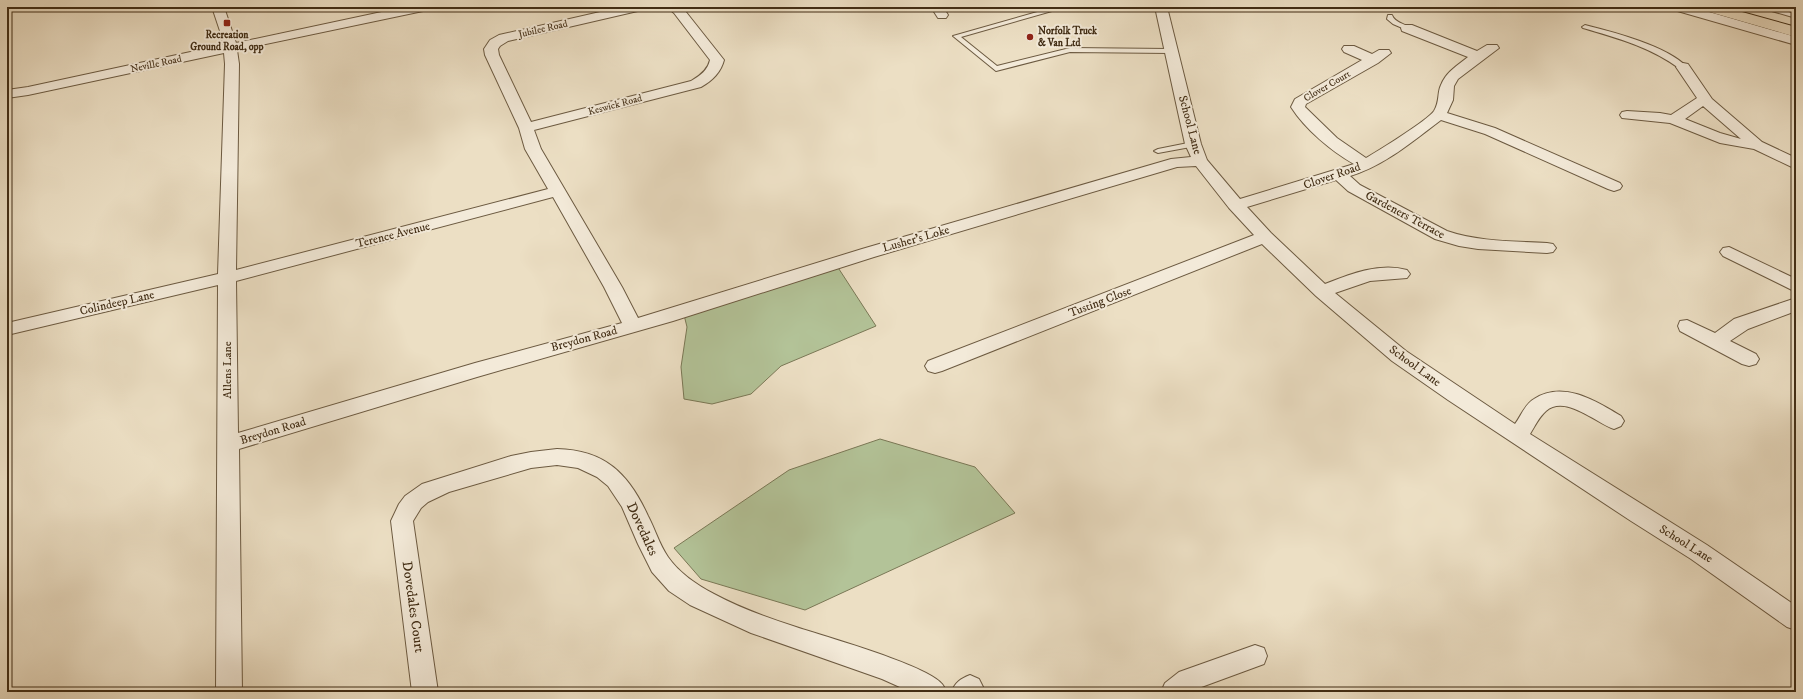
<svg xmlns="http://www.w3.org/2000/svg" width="1803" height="699" viewBox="0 0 1803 699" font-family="'IM FELL DW Pica',serif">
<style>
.green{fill:#b3c398;stroke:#7a7856}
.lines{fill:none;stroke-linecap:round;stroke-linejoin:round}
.lane-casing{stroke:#6c5a41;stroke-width:2}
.street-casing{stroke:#6c5a41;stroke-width:2}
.highway-casing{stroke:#412d15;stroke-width:2}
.lane{fill:#f3ead9;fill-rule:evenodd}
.street{fill:#f3ead9;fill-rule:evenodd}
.highway{fill:#ecdfc4;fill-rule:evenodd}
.poi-dot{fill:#8f2418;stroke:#f3ead9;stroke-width:1.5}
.labels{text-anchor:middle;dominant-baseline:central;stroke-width:4;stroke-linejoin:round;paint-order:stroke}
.far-street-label{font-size:10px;fill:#412d15;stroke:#f3ead9}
.far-poi-label{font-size:10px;font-weight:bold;fill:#412d15;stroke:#f3ead9;text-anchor:start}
.street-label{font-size:12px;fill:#412d15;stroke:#f3ead9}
.near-street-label{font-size:14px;fill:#412d15;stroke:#f3ead9}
</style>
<rect width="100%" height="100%" fill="#ecdfc4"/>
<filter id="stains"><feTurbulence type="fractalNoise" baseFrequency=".005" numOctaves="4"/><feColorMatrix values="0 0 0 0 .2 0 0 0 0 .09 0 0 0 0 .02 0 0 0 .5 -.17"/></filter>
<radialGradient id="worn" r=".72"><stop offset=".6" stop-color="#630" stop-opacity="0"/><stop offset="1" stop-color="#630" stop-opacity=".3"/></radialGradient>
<!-- green -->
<path class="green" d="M837,266L876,326L781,366L751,394L712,404L684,399L681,367L687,327L684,315Z
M880,439L975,467L1015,513L805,610L701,579L674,548L789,470Z"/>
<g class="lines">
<defs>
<path id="lane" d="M1055,7H1066L961,37L997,66L1070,48L1170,49L1174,51L1170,53L1070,52L996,71L953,36Z
M1758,7H1769L1796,14V18Z
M1388,15H1392C1395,23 1404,23 1410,28L1407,30L1393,24L1387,19Z
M1585,25C1613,32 1667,46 1687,67L1680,69C1651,47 1617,38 1583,28L1582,27Z
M1193,142H1196V146L1158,153L1154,151L1158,149Z"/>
<path id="street" d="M212,7H224L236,43L405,7H429L427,10L423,11L237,50L239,64L236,270L548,189L525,149L519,128L485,55L484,49L490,40L499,35L622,7H644L642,10L508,41L500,46L498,49L499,55L531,122L691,81C700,76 708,70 710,60L674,13L667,7H682L724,60C721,72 712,81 701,87L534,130L541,149L622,287L638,318L862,249L1171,159L1191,157L1185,144L1155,7H1167L1201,144L1207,160L1240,199L1354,164C1331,151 1305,129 1291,107L1295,99L1362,60L1344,52L1342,49L1344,46H1354L1372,54L1379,50H1389L1391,53L1378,63L1306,104L1305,107L1337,138L1366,158C1378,151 1428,120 1434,111C1440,101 1437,93 1441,85C1446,72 1458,65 1468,57L1402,31L1401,28L1402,25H1412L1477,51L1487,45H1497L1499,48L1458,79L1454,86L1453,100L1447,113L1495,128L1620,183L1622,186L1620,189L1614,191L1608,189L1485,134L1441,120C1413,141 1384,166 1350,176L1360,185L1447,231C1479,242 1514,241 1547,243L1553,244L1556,248L1553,252L1547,253L1478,249L1459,246L1435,239L1348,191L1336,180L1247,207L1271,233L1325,284C1350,274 1380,262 1407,270L1410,274L1407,278L1370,281L1335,293L1406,351L1515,424C1521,416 1525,404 1534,399C1563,380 1596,401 1621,416L1624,421L1621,426L1614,429C1596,423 1565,394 1546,411C1539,417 1535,426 1530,434L1707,545L1796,606V630L1787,627L1691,559L1631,521L1448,400L1392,361L1316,296L1262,244L942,371L935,373L928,371L925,366L928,361L1254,235L1229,208L1196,166L1177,167L874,257L673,321L477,377L239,449L242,692H216L218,285L7,335V323L218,274L225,64L224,53L28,95L7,98V90L28,87L223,45L222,37ZM553,197L604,287L622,323L475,363L238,433L236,281Z
M931,7H943L948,15L946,18H938Z
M1672,7H1692L1796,37V45L1674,10Z
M1683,63L1688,64L1712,99L1762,142L1796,158V169L1754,149L1720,143L1670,123L1622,118L1620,115L1622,112L1627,111L1660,113L1671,115L1697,98L1676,67L1678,64ZM1703,106L1741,139L1720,133L1685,119Z
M1729,247L1796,279V292L1723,256L1720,252L1723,248Z
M1796,298V311L1748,329L1730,341L1756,354L1759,359L1756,364L1749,366L1742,364L1680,331L1678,326L1680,321L1687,320L1715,333L1734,319Z
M557,449C605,450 629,474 648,516C655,529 659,544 668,557C679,573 697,585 714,594C740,608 768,618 796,627C823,636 927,665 942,684C944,686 945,690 946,692H911L882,679L751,633L690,605L669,591L652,572L638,544L622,507L608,486L597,477L578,468L557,465L531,468L449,492L428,502L421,508L413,521L438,692H412L391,521L399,504L405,496L422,484L511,456L531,452Z
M1255,645L1264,648L1267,656L1264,664L1196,689L1193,692H1161L1165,683L1179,672Z
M970,675L979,679L983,687L981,692H951C956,682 960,679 970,675Z"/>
<path id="highway" d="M1701,7H1724L1796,27V37L1703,10Z"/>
</defs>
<!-- lane casing -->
<use href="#lane" class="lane-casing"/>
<!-- street casing -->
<use href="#street" class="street-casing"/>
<!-- highway casing -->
<use href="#highway" class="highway-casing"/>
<!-- lane -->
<use href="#lane" class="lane"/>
<!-- street -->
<use href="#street" class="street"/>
<!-- highway -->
<use href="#highway" class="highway"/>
</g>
<!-- markers -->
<g class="poi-dot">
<rect x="223" y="19" width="8" height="8" rx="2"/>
<circle cx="1030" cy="37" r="4"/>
</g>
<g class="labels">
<!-- far-street labels -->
<g class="far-street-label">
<text transform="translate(543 29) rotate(-13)">Jubilee Road</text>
<text transform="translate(156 64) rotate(-12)">Neville Road</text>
<text transform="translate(1327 86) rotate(-30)">Clover Court</text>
<text transform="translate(615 105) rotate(-15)">Keswick Road</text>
</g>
<!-- far-poi labels -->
<g class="far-poi-label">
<text x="1038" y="31">Norfolk Truck<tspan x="1038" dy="12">&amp; Van Ltd</tspan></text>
<text x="227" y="35" text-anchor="middle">Recreation<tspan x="227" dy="12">Ground Road, opp</tspan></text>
</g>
<!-- street labels -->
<g class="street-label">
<text transform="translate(1190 125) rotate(75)">School Lane</text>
<text transform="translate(1332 176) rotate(-19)">Clover Road</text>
<text transform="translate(1405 215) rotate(28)">Gardeners Terrace</text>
<text transform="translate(393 235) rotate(-14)">Terence Avenue</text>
<text transform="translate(916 239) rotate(-16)">Lusher's Loke</text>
<text transform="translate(1100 302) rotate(-21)">Tusting Close</text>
<text transform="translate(117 303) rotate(-13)">Colindeep Lane</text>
<text transform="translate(584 339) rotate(-15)">Breydon Road</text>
<text transform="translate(1415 366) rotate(36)">School Lane</text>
<text transform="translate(227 370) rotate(-90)">Allens Lane</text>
<text transform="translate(273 431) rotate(-17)">Breydon Road</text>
<text transform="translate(1686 544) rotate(32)">School Lane</text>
</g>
<!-- near-street labels -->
<g class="near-street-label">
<text transform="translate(642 529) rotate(65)">Dovedales</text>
<text transform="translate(413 607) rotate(82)">Dovedales Court</text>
</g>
</g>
<!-- margin -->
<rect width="1803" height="699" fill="none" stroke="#ecdfc4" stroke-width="24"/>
<rect x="8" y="8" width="1787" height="683" fill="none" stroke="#412d15" stroke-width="2"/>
<rect x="12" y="12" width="1779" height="675" fill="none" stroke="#412d15"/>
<rect width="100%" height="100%" filter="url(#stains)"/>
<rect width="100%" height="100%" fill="url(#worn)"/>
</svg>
